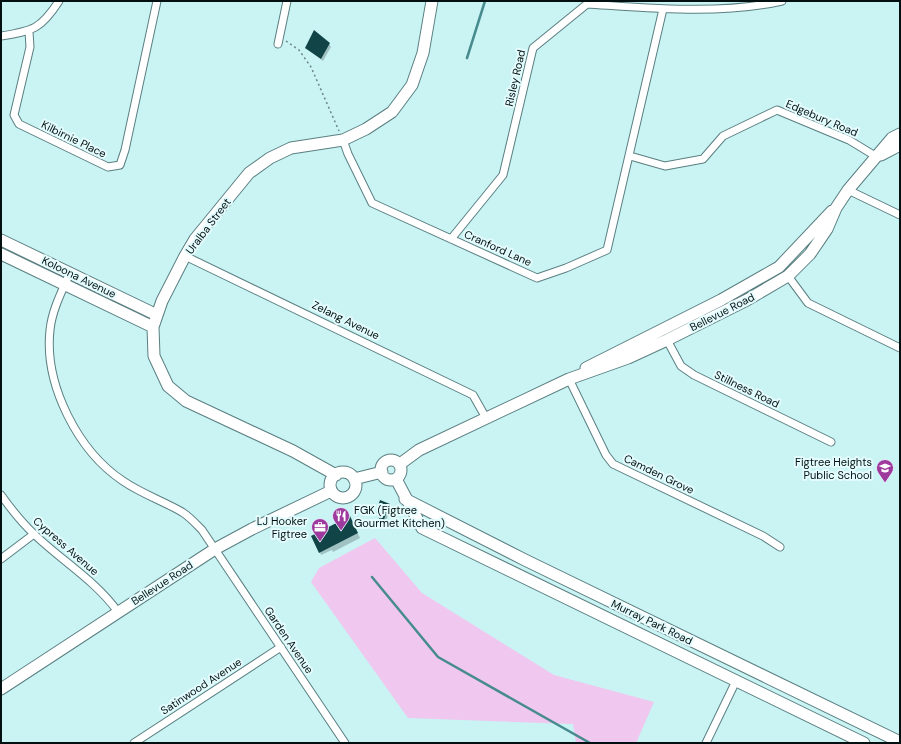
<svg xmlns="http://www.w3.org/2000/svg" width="901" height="744" viewBox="0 0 901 744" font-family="'DM Sans',sans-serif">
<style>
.green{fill:#f0c7ee}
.shadow{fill:#0003}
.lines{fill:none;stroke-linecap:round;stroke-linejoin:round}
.stream{stroke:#478b8f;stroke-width:2.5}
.building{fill:#114447}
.street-casing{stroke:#5a7f81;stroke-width:9}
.secondary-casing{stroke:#5a7f81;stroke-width:13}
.path{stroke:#6a8586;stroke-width:1.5;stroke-dasharray:2 3;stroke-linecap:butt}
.street{stroke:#fff;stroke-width:7}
.secondary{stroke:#fff;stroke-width:11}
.labels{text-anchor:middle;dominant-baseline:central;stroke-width:4;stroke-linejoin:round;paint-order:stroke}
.street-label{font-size:11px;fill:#031011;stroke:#e4fcfd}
.poi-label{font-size:11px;fill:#031011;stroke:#e4fcfd;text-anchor:end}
</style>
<rect width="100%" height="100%" fill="#caf3f4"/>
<!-- green -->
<path class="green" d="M375,538L422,593L554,675L654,702L636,743H576L573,724L408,718L311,582L319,568Z"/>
<!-- shadow -->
<path class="shadow" d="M329,44L331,47L323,61L306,48Z
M390,505L391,507L385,524L382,523L377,512Z
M352,522L360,538L333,552L332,550L321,555L320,552Z"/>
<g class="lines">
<!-- stream -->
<path class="stream" d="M467,58L485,1
M372,577L438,657L590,743"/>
</g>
<!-- building -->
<path class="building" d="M314,30L330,43L321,59L305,48Z
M380,500L390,504L383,522L380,520L376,512Z
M350,516L358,533L319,553L311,536Z"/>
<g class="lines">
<defs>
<path id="street" d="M29,32L30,47L14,115L19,124L108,167L120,165L125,150L157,1
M1,36C33,31 41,29 59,1
M278,44L287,1
M343,140L348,154L372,203L537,278L566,268L607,250L663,9
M630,156L665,166L703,159L723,136L777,110L849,140L877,157
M848,190L900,215
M451,239L503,175L533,48L587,4C650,8 721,15 782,1
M185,256L473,395L486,418
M70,273C62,291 52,310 50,330C44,385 78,451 123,481C142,494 163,501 182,512C190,517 196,524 202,530L345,743
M788,276L808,303L900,348
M667,340L681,366L694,375L831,442
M569,379L606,455L613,464L763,536L780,547
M1,495C11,509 22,523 35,535C62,561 96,581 118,612
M1,559L34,534
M134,743L281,647
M706,743L736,681"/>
<path id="secondary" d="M881,155L900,145
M1,240L157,315
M1,254L153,327
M586,368L721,300L779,267L832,211
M381 470a10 10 0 1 1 20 0a10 10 0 1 1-20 0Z
M400,464L419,450L569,379L628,358L667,340L747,300L788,276L810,254L827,229L836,208L848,190L892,138L900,134
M330 485a13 13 0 1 1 26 0a13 13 0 1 1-26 0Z
M336,475L293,451L186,401L168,386L154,356L153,327L162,301L185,256L195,239L249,173L270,158L291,148L343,140L366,129L392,112L412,85L423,53L432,1
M354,479L382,472
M396,479L422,528L864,743
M405,499L525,560L900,742
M1,689L215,549L252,529L331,491"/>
</defs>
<!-- street casing -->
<use href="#street" class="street-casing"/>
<!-- secondary casing -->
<use href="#secondary" class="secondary-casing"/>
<!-- path -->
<path class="path" d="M286,41L299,50L311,67L339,131"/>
<!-- street -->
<use href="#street" class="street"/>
<!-- secondary -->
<use href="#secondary" class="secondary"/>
</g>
<!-- icons -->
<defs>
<symbol id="school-pin" viewBox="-11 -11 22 30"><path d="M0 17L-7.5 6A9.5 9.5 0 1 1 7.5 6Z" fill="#9e399e" stroke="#e4fcfd"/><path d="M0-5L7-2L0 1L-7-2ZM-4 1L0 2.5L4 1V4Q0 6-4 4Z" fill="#fff"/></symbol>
<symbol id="restaurant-pin" viewBox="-11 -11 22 30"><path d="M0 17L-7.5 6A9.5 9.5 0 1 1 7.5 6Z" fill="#9e399e" stroke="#e4fcfd"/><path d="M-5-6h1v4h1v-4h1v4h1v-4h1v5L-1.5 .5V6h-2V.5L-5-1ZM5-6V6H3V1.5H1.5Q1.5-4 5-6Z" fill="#fff"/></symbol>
<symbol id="office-pin" viewBox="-11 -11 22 30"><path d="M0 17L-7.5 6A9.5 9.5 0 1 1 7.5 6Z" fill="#9e399e" stroke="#e4fcfd"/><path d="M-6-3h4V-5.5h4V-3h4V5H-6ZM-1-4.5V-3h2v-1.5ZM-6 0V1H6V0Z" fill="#fff"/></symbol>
</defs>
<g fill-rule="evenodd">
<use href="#school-pin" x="875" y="458" width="20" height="27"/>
<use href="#restaurant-pin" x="331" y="506" width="20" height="27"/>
<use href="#office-pin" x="310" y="517" width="20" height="27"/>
</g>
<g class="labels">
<!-- street labels -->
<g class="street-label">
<text transform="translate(515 78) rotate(-77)">Risley Road</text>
<text transform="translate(822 118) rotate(23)">Edgebury Road</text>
<text transform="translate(74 139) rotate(26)">Kilbirnie Place</text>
<text transform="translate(208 226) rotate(-53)">Uralba Street</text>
<text transform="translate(498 248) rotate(24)">Cranford Lane</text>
<text transform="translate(79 277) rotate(26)">Koloona Avenue</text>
<text transform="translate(722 312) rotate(-27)">Bellevue Road</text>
<text transform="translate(346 320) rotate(26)">Zelang Avenue</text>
<text transform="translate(747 389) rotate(26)">Stillness Road</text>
<text transform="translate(659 474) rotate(26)">Camden Grove</text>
<text transform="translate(66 546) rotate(41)">Cypress Avenue</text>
<text transform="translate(162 583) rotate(-33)">Bellevue Road</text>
<text transform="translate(652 622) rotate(26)">Murray Park Road</text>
<text transform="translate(289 640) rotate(56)">Garden Avenue</text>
<text transform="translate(201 686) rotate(-33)">Satinwood Avenue</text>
</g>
<!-- poi labels -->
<g class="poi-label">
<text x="872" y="462">Figtree Heights<tspan x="872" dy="13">Public School</tspan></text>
<text x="354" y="510" text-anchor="start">FGK (Figtree<tspan x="354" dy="13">Gourmet Kitchen)</tspan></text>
<text x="307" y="521">LJ Hooker<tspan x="307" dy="13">Figtree</tspan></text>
</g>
</g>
<!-- border -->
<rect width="901" height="744" fill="none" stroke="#031011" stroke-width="4"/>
</svg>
